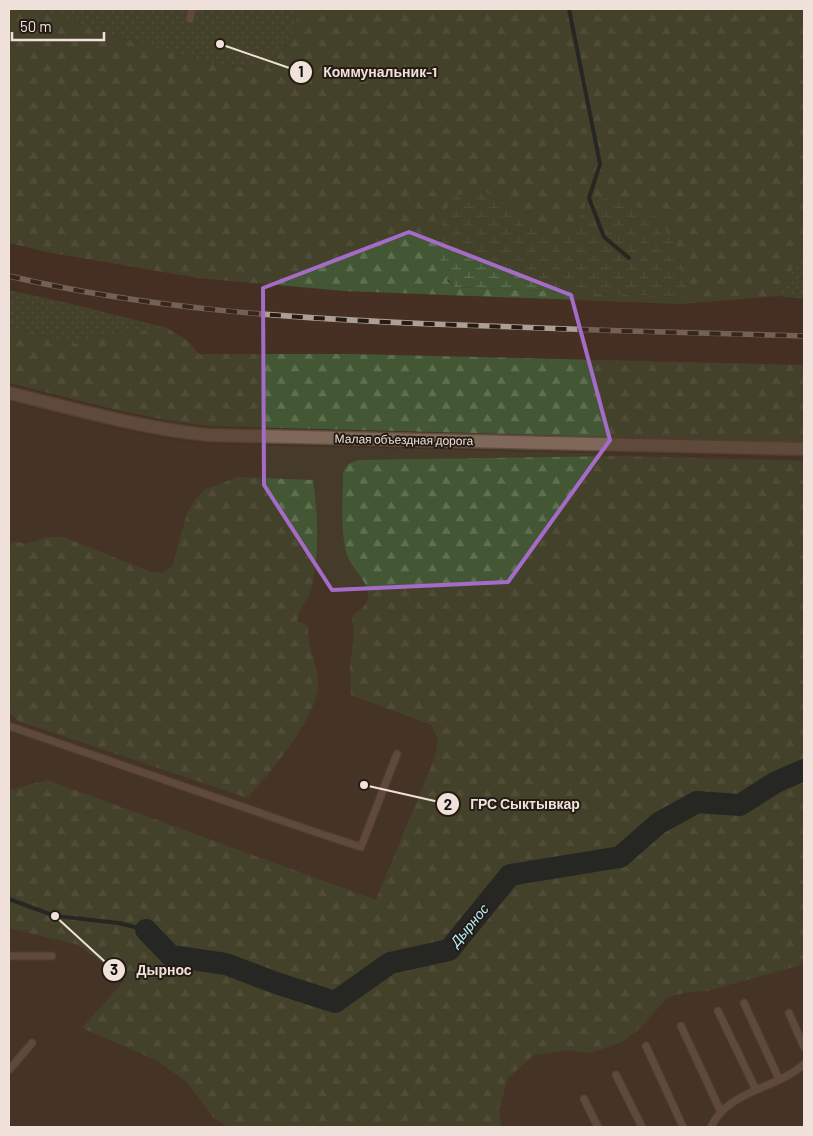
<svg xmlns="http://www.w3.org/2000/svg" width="813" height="1136" viewBox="0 0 813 1136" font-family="Barlow,sans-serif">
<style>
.industrial{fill:#463b2b}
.grass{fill:url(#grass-dots)}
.forest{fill:url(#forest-firs);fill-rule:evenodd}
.wetland{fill:url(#wetland-marsh)}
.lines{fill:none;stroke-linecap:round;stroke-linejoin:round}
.stream{stroke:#001e25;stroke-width:4}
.river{stroke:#001e25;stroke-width:22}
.lane-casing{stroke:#5e4d41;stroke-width:9}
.secondary-casing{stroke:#5e4d41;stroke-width:15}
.lane{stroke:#7f6859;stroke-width:7}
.secondary{stroke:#7f6859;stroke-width:12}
.rail-casing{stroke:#ae9e94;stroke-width:5.5}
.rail{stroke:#241b14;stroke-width:4;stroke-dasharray:11;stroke-linecap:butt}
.marked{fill:none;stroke:#a46cc8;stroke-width:4;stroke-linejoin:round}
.labels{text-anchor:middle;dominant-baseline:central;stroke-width:4;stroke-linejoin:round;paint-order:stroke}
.street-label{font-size:12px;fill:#f0e2da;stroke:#241b14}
.water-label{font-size:14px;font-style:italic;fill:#b6edfc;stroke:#241b14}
.leader{fill:none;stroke:#f0e2da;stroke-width:2}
.callout-dot{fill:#f0e2da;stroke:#241b14;stroke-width:2}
.mark-label{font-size:15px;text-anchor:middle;font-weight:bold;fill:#111}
.callout-label{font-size:14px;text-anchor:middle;font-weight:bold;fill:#f0e2da;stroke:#241b14;stroke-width:4;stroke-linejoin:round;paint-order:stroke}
</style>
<defs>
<pattern id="grass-dots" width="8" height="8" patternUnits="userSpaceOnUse" patternTransform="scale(1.25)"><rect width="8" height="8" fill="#445734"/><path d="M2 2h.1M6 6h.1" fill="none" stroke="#5f6f51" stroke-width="1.8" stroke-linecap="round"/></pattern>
<pattern id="forest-firs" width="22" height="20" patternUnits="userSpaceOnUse" patternTransform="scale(1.25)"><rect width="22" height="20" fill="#445734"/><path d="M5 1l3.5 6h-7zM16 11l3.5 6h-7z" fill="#5f6f51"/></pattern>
<pattern id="wetland-marsh" width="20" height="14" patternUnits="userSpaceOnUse" patternTransform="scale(1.25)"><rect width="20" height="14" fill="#445734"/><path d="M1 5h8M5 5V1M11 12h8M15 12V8" fill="none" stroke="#5f6f51"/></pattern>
</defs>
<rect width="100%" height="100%" fill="#453023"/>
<!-- industrial -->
<path class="industrial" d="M9,402L137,434L176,441L207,444L804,458V1127H9Z"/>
<!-- grass -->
<path class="grass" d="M32,9H300L292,36L274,59L245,68L205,63Z
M804,248V299L778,296Z
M9,290L72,304L167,328L97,336L76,344L9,327Z"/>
<!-- forest -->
<path class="forest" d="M9,9H32L205,63L245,68L274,59L292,36L300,9H804V248L778,296L680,304L345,291L198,278L52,253L9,243ZM485,191L550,239L574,231L589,198L621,199L657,217L675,245L681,297L455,287L447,281Z
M9,327L76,344L97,336L167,328L188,341L199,354H351L804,365V442L208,426C141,419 75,399 9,383Z
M620,456L804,461V964L707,991L688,992L668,997L638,1030L620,1043L591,1053L567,1050L534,1055L508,1078L499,1109L501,1127H228L214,1118L187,1082L156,1060L82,1028L125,980L79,945L9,928V790L47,780L376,900L435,757L438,740L432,725L351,695L350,667L354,635L352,616C359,610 368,606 368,596C368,579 352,570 347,555C340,531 343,498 343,472L348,464L358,460Z
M238,477L313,480C318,513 320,561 310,593C308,599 302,604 300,610C299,613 298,618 297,621L308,626C307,646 319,668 318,686C315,720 272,770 249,796L245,797L18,721L9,711V546L14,541L26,544L47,537H63L151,572L162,573L173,565L187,513L195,500L204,490Z"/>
<!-- wetland -->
<path class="wetland" d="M485,191L550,239L574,231L589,198L621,199L657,217L675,245L687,291L682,297L455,287C430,267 440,221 451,196Z"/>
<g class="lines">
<!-- stream -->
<path class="stream" d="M569,9L600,164L589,198L604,237L629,258
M9,899L55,916L119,923L146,930"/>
<!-- river -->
<path class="river" d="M146,930L171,956L226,964L276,983L335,1002L390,963L449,950L510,875L620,857L659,823L697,802L740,805L776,782L804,770"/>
<defs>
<path id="lane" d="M190,19L192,9
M9,726L315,832L361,847L397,754
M9,956H52
M744,1003L779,1079
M718,1011L756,1090
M789,1013L804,1047
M681,1026L721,1112
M646,1046L683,1127
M9,1070L32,1043
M616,1075L642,1127
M584,1099L598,1127
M711,1127C728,1090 777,1089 804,1064"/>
<path id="secondary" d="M9,393C75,409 140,428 208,435L804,449"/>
</defs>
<!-- lane casing -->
<use href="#lane" class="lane-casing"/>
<!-- secondary casing -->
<use href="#secondary" class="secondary-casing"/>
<!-- lane -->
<use href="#lane" class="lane"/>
<!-- secondary -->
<use href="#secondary" class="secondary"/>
<defs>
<path id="rail" d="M9,276C148,309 289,318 431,324C555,329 680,333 804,336"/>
</defs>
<!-- rail casing -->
<use href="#rail" class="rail-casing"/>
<!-- rail -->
<use href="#rail" class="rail"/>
</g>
<!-- marked area -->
<path d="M0 0H813V1136H0ZM409,232L571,295L610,440L508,582L332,590L264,485L263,288Z" fill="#453023" fill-opacity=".55" fill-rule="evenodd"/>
<path class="marked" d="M409,232L571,295L610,440L508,582L332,590L264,485L263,288Z"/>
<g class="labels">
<!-- street labels -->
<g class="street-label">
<text transform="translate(404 439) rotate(1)">Малая объездная дорога</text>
</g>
<!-- water labels -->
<g class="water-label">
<text transform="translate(469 925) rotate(-50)">Дырнос</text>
</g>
</g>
<!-- callouts -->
<path class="leader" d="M220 44L301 72M364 785L448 804M55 916L114 970"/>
<g class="callout-dot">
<circle cx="220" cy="44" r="5"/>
<circle cx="364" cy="785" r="5"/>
<circle cx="55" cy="916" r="5"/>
<circle cx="301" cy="72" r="12"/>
<circle cx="448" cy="804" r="12"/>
<circle cx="114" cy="970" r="12"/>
</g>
<g class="mark-label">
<text x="301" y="77">1</text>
<text x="448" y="810">2</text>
<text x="114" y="975">3</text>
</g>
<g class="callout-label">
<text x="380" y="77">Коммунальник-1</text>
<text x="525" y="809">ГРС Сыктывкар</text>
<text x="164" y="975">Дырнос</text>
</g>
<!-- border -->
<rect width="813" height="1136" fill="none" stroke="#f0e2da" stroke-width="20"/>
<!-- scale -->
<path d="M12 32v8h92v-8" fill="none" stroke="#f0e2da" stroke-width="2.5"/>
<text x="20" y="32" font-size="15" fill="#f0e2da" stroke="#241b14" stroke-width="4" paint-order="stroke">50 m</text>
</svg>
